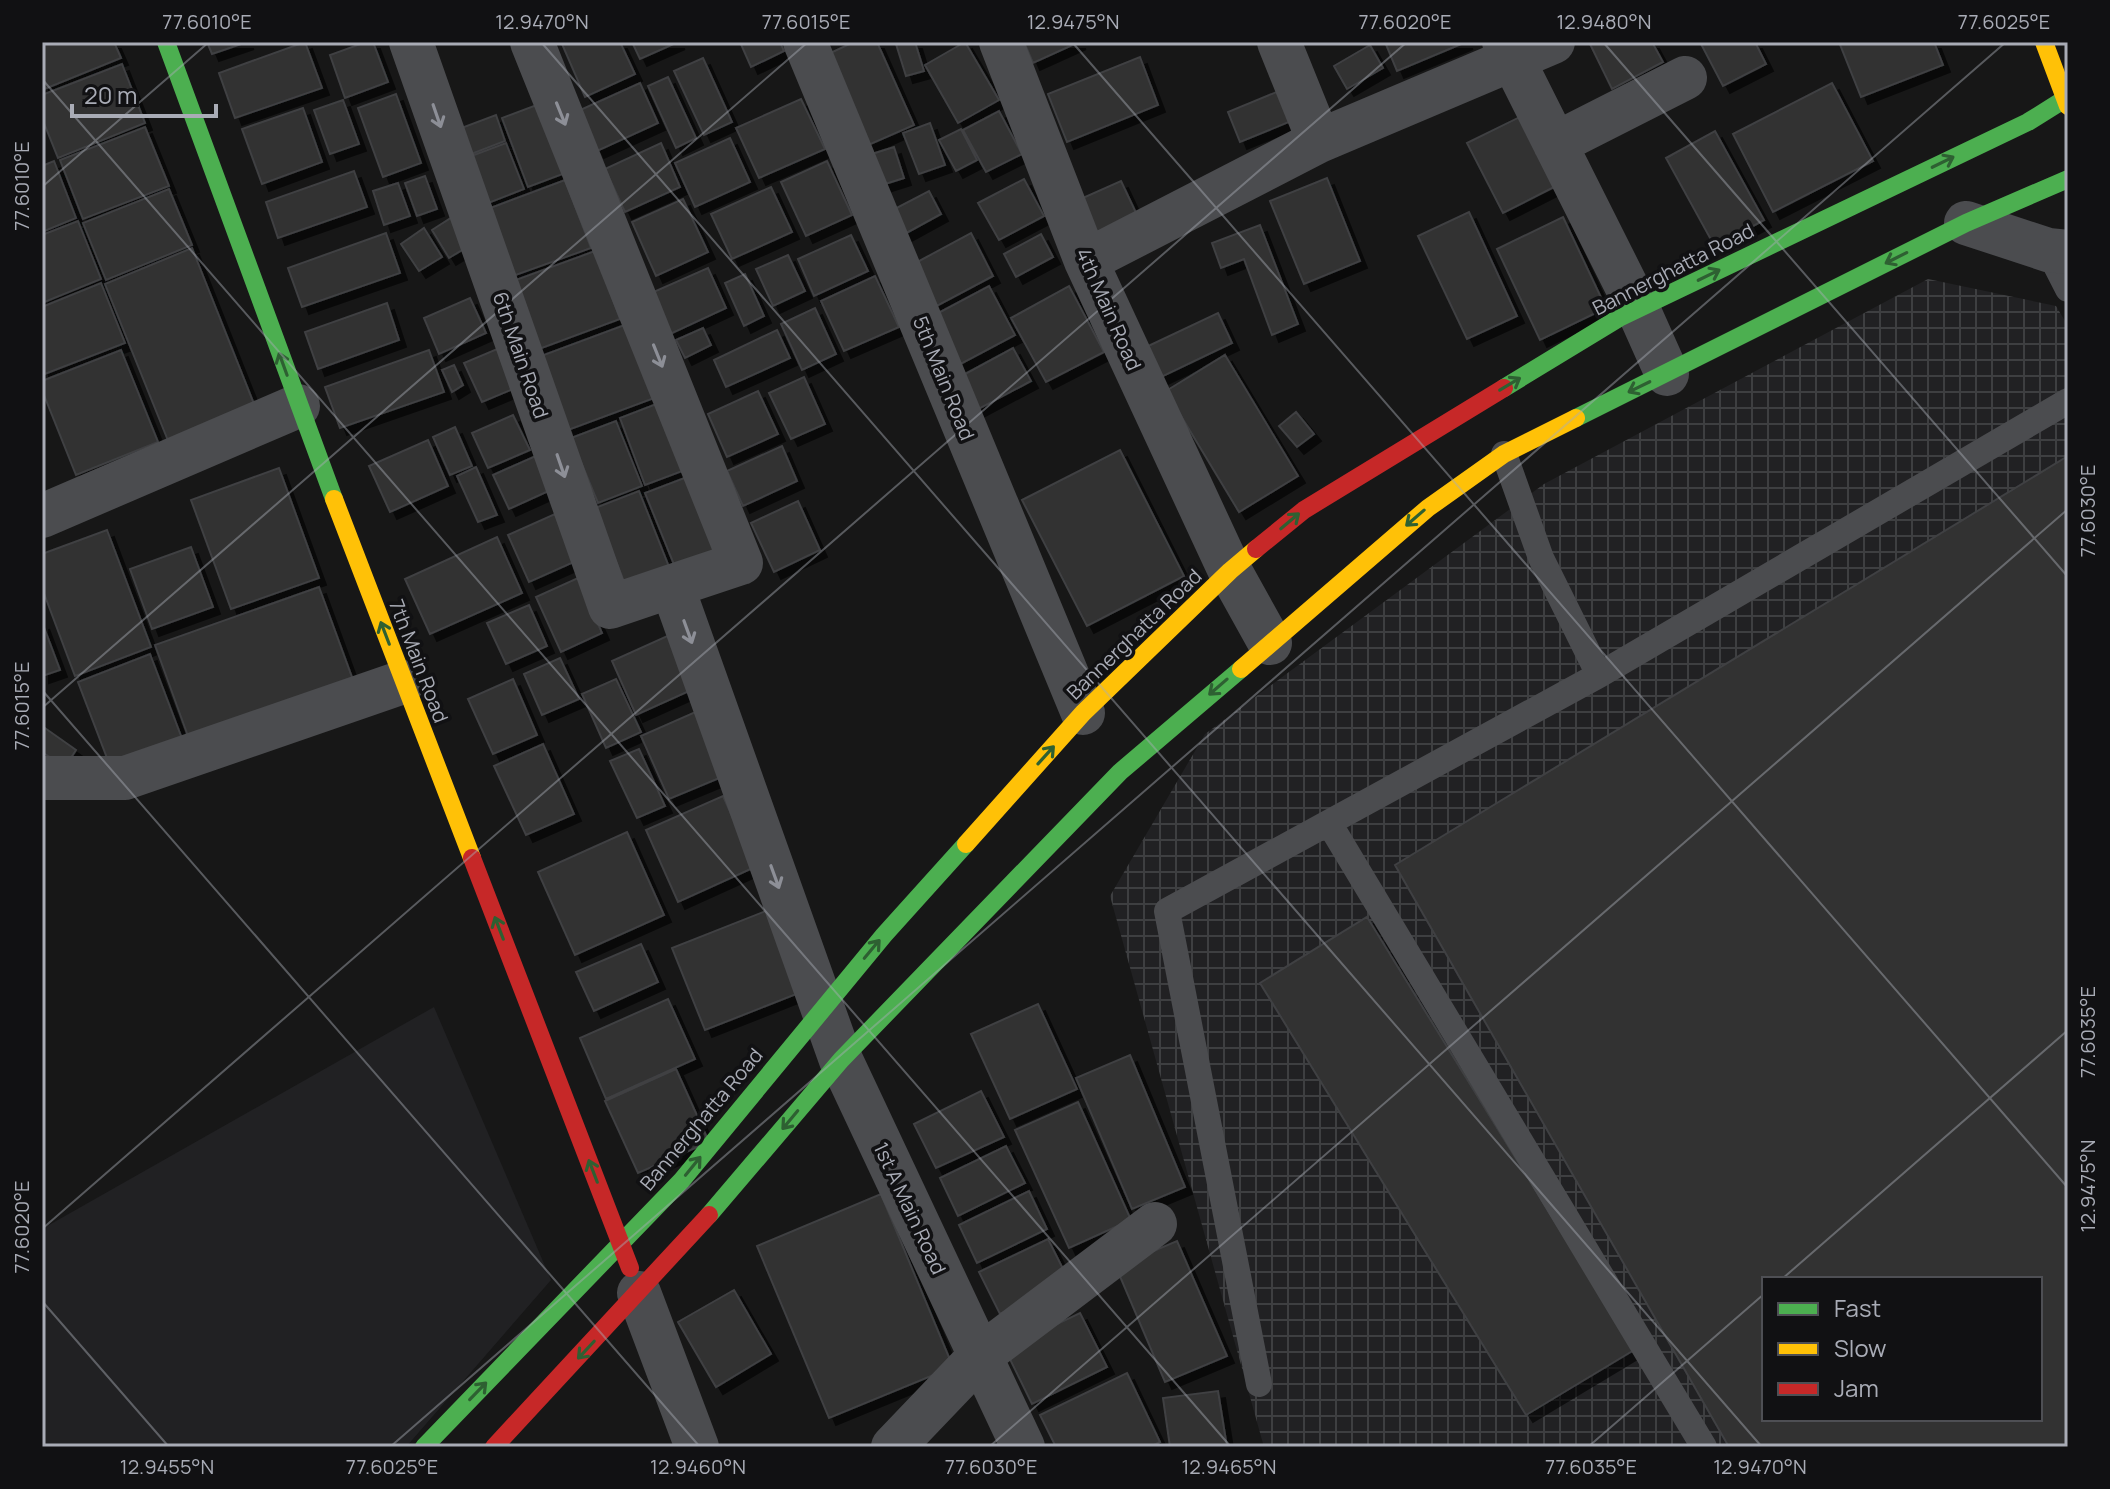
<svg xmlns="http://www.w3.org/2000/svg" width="2110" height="1489" viewBox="0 0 2110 1489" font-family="Manrope,sans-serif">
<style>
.built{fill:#212123}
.industrial{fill:url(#industrial-grid);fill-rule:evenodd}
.building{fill:#313132;stroke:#3f4043;stroke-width:2;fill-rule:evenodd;filter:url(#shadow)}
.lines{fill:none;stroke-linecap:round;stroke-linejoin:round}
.lane{stroke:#4b4c4f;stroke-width:26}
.street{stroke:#4b4c4f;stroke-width:44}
.fast{stroke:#4caf50;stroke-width:18}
.slow{stroke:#ffc107;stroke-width:18}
.jam{stroke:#c62828;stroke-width:18}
.oneway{stroke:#8d8f97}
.oneway2{stroke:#2e6032}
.ticks{fill:none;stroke:#a9acb6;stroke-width:2;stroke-opacity:0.45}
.labels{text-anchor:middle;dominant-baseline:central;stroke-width:7;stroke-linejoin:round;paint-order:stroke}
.street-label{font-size:20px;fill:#a9acb6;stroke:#111113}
.neatline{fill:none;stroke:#a9acb6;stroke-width:3}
.ticks-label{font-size:20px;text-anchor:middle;fill:#a9acb6}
</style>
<defs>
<pattern id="industrial-grid" width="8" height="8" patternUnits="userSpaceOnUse" patternTransform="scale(2)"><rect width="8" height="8" fill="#212123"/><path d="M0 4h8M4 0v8" fill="none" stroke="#3e3f41"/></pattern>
<filter id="shadow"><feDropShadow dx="7" dy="7" stdDeviation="0" flood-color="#0009"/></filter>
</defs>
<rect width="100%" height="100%" fill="#171717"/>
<!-- built -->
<path class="built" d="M434,1007L551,1280L406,1447H42V1229Z"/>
<!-- industrial -->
<path class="industrial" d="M1928,279L2056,306L2068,326V1447H1264L1110,896L1205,734L1544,484ZM1764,1279H2040V1419H1764Z"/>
<!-- building -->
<path class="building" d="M42,42H114L121,58L42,90Z
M207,42H247L212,54Z
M305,42L322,88L235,118L219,73Z
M366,42H373L388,82L345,98L330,55Z
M566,42H620L635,74L585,97L562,44Z
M632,42H678L640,59Z
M740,42H780L784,51L751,67Z
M854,42H877L914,125L866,146L826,55Z
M905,42H915L924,71L906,76L896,44Z
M965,42L999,100L958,123L925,65Z
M1024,42H1079L1033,63Z
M1385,42H1466L1397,71Z
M1589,42H1652L1663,62L1612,89Z
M1700,42H1755L1766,64L1723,86Z
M1839,42H1934L1943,65L1861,97Z
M1370,45L1383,68L1347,89L1334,66Z
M1140,57L1158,105L1067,142L1048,94Z
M703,58L732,122L704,135L674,71Z
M122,64L145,123L58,158L42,118V95Z
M668,77L696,138L676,148L648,86Z
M640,83L658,123L597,151L578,111Z
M1832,83L1873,161L1773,212L1733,134Z
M1284,89L1296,119L1240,142L1228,112Z
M396,94L421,163L383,177L358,108Z
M801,99L825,149L759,178L736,128Z
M343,100L359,144L330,154L314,110Z
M542,103L568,172L528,187L502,118Z
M303,108L322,162L262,184L242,129Z
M999,111L1022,154L986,172L963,130Z
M1526,114L1562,183L1503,213L1467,143Z
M496,115L505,141L466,156L456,130Z
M930,123L945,165L919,174L903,133Z
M145,127L169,186L83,219L60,160Z
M961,129L977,160L956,171L939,140Z
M1715,131L1764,220L1715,247L1666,158Z
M730,138L750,182L695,207L675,163Z
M506,143L524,189L483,205L466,158Z
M661,143L680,187L625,212L605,169Z
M894,147L904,178L882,185L872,154Z
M54,161L76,218L42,232V166Z
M827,161L852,215L806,236L781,182Z
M354,171L367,207L278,238L266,202Z
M425,176L437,209L417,216L405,183Z
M1327,178L1360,261L1304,284L1270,201Z
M1024,179L1044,216L999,240L978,203Z
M565,180L591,248L510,277L485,210Z
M1121,181L1138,217L1092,238L1076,201Z
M398,183L410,216L384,225L373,191Z
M771,187L792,232L732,259L711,214Z
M169,189L192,245L106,280L83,223Z
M929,191L941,214L899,237L887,213Z
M683,199L708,252L656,276L632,222Z
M1469,212L1517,316L1467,339L1418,236Z
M454,216L472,244L449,258L432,230Z
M1563,217L1606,308L1540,340L1497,249Z
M78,221L101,279L42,303V235Z
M1260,225L1298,324L1272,335L1244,259L1221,268L1212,243Z
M424,228L442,257L419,271L401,244Z
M386,233L400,273L302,307L288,268Z
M971,233L993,276L933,308L910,266Z
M1041,234L1053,257L1016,277L1004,254Z
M851,235L868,271L814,296L798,259Z
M192,248L258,414L171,448L105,284Z
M595,251L620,319L539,349L513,281Z
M788,255L805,291L773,306L756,269Z
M708,268L726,308L668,335L649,294Z
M745,274L764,316L744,326L725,283Z
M875,276L899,327L844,351L821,301Z
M101,283L125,343L42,375V307Z
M989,286L1015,335L955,367L929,318Z
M1069,286L1104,352L1046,382L1011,318Z
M470,298L486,333L439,354L424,318Z
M387,303L399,340L318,369L305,332Z
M815,308L836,354L802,370L781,324Z
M1218,313L1232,343L1159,378L1144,348Z
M630,323L657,397L568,430L541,356Z
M703,328L711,345L685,358L676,340Z
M777,330L790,358L726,387L714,360Z
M502,347L520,386L482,402L464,363Z
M1013,348L1031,381L971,413L954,380Z
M121,350L158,442L76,475L42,390V381Z
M429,350L444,392L340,428L325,387Z
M1225,355L1298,476L1239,512L1166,391Z
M454,365L463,385L452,392L442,370Z
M804,377L825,424L791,439L769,393Z
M758,391L778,434L727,457L708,414Z
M659,403L685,470L645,485L620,418Z
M1296,412L1314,434L1297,447L1279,426Z
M513,415L530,450L488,468L472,433Z
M616,421L642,486L598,503L571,438Z
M455,427L472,466L450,475L433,437Z
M428,440L448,486L390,512L369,466Z
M782,446L797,481L743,506L727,471Z
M1120,450L1184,576L1087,626L1022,500Z
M538,455L553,489L509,509L493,475Z
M2068,456V1447H1729L1395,865ZM1764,1279H2040V1419H1764Z
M476,467L497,515L478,522L457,476Z
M279,468L319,578L231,609L191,500Z
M687,477L716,551L675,567L645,493Z
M639,491L671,572L627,589L595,508Z
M798,501L820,550L774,572L751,523Z
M555,514L576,561L529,582L508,535Z
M107,530L151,647L75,676L42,588V554Z
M497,537L522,593L430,634L405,579Z
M191,547L213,607L152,629L130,569Z
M578,578L602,633L561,652L536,597Z
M319,587L357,691L193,750L155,645Z
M529,605L547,646L506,664L487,623Z
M42,622L60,670L42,676Z
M674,633L698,687L636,715L612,661Z
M150,654L184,744L112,771L78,682Z
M560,658L579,699L542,715L524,674Z
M513,679L537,735L493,754L468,699Z
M616,679L641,732L606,748L582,694Z
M700,710L729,774L669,799L641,736Z
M42,726L76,750L65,767L42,752Z
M543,744L574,814L526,835L494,766Z
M639,749L665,806L637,818L610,761Z
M723,796L755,867L678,902L646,830Z
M627,832L664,915L575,955L538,872Z
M771,909L804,991L705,1030L672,948Z
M1367,917L1634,1350L1526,1415L1260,983Z
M641,944L658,982L594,1011L576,972Z
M668,999L695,1059L606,1099L580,1038Z
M1038,1004L1077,1089L1010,1119L971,1034Z
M1130,1055L1185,1187L1132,1209L1076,1078Z
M676,1069L709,1142L638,1173L605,1101Z
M981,1091L1004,1137L936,1168L914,1124Z
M1078,1102L1131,1220L1069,1248L1015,1130Z
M1006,1146L1025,1183L958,1216L940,1178Z
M1029,1191L1047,1229L977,1263L959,1225Z
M881,1194L953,1367L829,1418L757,1246Z
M1048,1239L1069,1281L1000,1314L979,1272Z
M1177,1241L1227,1356L1165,1382L1116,1267Z
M734,1290L771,1354L716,1387L678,1322Z
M1080,1313L1107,1367L1032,1404L1005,1349Z
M1127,1373L1160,1442L1150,1447H1056L1040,1415Z
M1218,1391L1227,1447H1170L1163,1398Z"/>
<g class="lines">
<!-- lane -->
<path class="lane" d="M2048,250L2068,289
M1504,454L1541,558L1599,675
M1329,823L1704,1447
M1259,1384L1167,911L1599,675L2068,401"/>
<!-- street -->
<path class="street" d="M411,42L610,607L672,586
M532,42L741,563L672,586L841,1060L1023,1447
M805,42L1083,713
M1001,42L1086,261L1230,571L1270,643
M1279,42L1319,141
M1504,42L1638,309L1667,374
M1555,144L1685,78
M1966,223L2048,250L2068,252
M1086,261L1319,141L1553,42
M42,516L298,406
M42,778H125L403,682
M639,1293L697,1447
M893,1447L980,1356L1155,1224"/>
<!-- fast -->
<path class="fast" d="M166,42L334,499
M1504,388L1619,318L2028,122L2068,97
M1576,418L1966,223L2068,179
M709,1215L841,1060L1120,772L1241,669
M424,1447L682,1180L884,935L966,844"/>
<!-- slow -->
<path class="slow" d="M2044,42L2068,106
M334,499L472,858
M1241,669L1428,508L1504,454L1576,418
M966,844L1083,713L1230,571L1256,549"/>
<!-- jam -->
<path class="jam" d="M1256,549L1304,510L1504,388
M472,858L630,1268
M494,1447L709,1215"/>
</g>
<!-- one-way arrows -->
<defs><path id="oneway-shaft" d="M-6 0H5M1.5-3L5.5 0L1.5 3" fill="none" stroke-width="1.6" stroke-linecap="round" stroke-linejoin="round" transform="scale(2)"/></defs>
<g class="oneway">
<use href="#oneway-shaft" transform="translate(561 114) rotate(68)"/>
<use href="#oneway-shaft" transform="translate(437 116) rotate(71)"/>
<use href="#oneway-shaft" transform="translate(658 356) rotate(68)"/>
<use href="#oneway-shaft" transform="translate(561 466) rotate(71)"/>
<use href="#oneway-shaft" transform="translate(688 632) rotate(70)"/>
<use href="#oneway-shaft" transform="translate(775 877) rotate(70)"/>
</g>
<g class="oneway2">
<use href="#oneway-shaft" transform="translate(1943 162) rotate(-26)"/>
<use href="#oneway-shaft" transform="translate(1896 258) rotate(153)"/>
<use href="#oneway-shaft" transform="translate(1709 275) rotate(-26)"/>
<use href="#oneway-shaft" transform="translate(283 364) rotate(-110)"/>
<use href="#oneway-shaft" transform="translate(1510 384) rotate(-31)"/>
<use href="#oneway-shaft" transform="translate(1639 387) rotate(154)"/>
<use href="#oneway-shaft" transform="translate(1415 518) rotate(139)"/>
<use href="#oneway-shaft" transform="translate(1290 521) rotate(-40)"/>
<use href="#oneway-shaft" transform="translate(385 633) rotate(-111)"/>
<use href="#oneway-shaft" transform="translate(1218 687) rotate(139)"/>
<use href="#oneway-shaft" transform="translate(1046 755) rotate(-48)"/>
<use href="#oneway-shaft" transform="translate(499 928) rotate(-111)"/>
<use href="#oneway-shaft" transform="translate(872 949) rotate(-50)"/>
<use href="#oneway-shaft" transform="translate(790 1120) rotate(130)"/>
<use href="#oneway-shaft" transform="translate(693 1166) rotate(-51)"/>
<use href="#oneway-shaft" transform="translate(593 1171) rotate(-111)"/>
<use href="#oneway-shaft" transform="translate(586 1350) rotate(133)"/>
<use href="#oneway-shaft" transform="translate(478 1391) rotate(-46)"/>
</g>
<!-- ticks -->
<path class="ticks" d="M541,42L1762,1447M1072,42L2068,1188M1603,42L2068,577M42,79L1231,1447M42,187L209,42M42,690L700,1447M42,708L808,42M42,1229L1407,42M1782,1279L2068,1030M42,1301L169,1447M390,1447L2006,42M989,1447L2068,509M1588,1447L1764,1294"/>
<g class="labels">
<!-- street labels -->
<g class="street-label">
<text transform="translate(1673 269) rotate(-27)">Bannerghatta Road</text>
<text transform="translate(1109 309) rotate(66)">4th Main Road</text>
<text transform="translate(521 355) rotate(71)">6th Main Road</text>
<text transform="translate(944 378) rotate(68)">5th Main Road</text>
<text transform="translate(1134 634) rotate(-44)">Bannerghatta Road</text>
<text transform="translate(419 661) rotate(69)">7th Main Road</text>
<text transform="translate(701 1119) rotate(-50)">Bannerghatta Road</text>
<text transform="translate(910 1208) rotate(65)">1st A Main Road</text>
</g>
</g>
<!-- border -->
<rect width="2110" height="1489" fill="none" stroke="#111113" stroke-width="88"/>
<!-- legend -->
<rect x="1762" y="1277" width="280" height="144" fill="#111113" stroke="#4e4f54" stroke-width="2"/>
<rect x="1778" y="1303" width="40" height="12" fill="#4caf50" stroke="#4e4f54" stroke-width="2"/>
<text x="1834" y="1317" font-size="24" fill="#a9acb6">Fast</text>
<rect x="1778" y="1343" width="40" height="12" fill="#ffc107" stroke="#4e4f54" stroke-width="2"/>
<text x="1834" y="1357" font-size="24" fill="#a9acb6">Slow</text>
<rect x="1778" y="1383" width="40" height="12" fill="#c62828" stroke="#4e4f54" stroke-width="2"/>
<text x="1834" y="1397" font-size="24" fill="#a9acb6">Jam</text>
<!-- scale -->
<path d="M72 104v12h144v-12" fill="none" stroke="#a9acb6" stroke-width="4"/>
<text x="84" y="104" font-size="24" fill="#a9acb6" stroke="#111113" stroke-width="6" paint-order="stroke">20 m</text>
<rect x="44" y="44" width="2022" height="1401" class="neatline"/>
<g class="ticks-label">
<text x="207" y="29">77.6010°E</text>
<text x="542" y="29">12.9470°N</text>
<text x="806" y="29">77.6015°E</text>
<text x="1073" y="29">12.9475°N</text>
<text x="1405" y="29">77.6020°E</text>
<text x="1604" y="29">12.9480°N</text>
<text x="2004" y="29">77.6025°E</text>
<text transform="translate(22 186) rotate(-90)" y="7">77.6010°E</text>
<text transform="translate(2088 511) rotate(-90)" y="7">77.6030°E</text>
<text transform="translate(22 706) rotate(-90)" y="7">77.6015°E</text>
<text transform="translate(2088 1032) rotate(-90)" y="7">77.6035°E</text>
<text transform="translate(2088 1186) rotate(-90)" y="7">12.9475°N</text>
<text transform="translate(22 1227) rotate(-90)" y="7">77.6020°E</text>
<text x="167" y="1474">12.9455°N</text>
<text x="392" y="1474">77.6025°E</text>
<text x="698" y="1474">12.9460°N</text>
<text x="991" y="1474">77.6030°E</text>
<text x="1229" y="1474">12.9465°N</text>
<text x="1591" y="1474">77.6035°E</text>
<text x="1760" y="1474">12.9470°N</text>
</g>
</svg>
